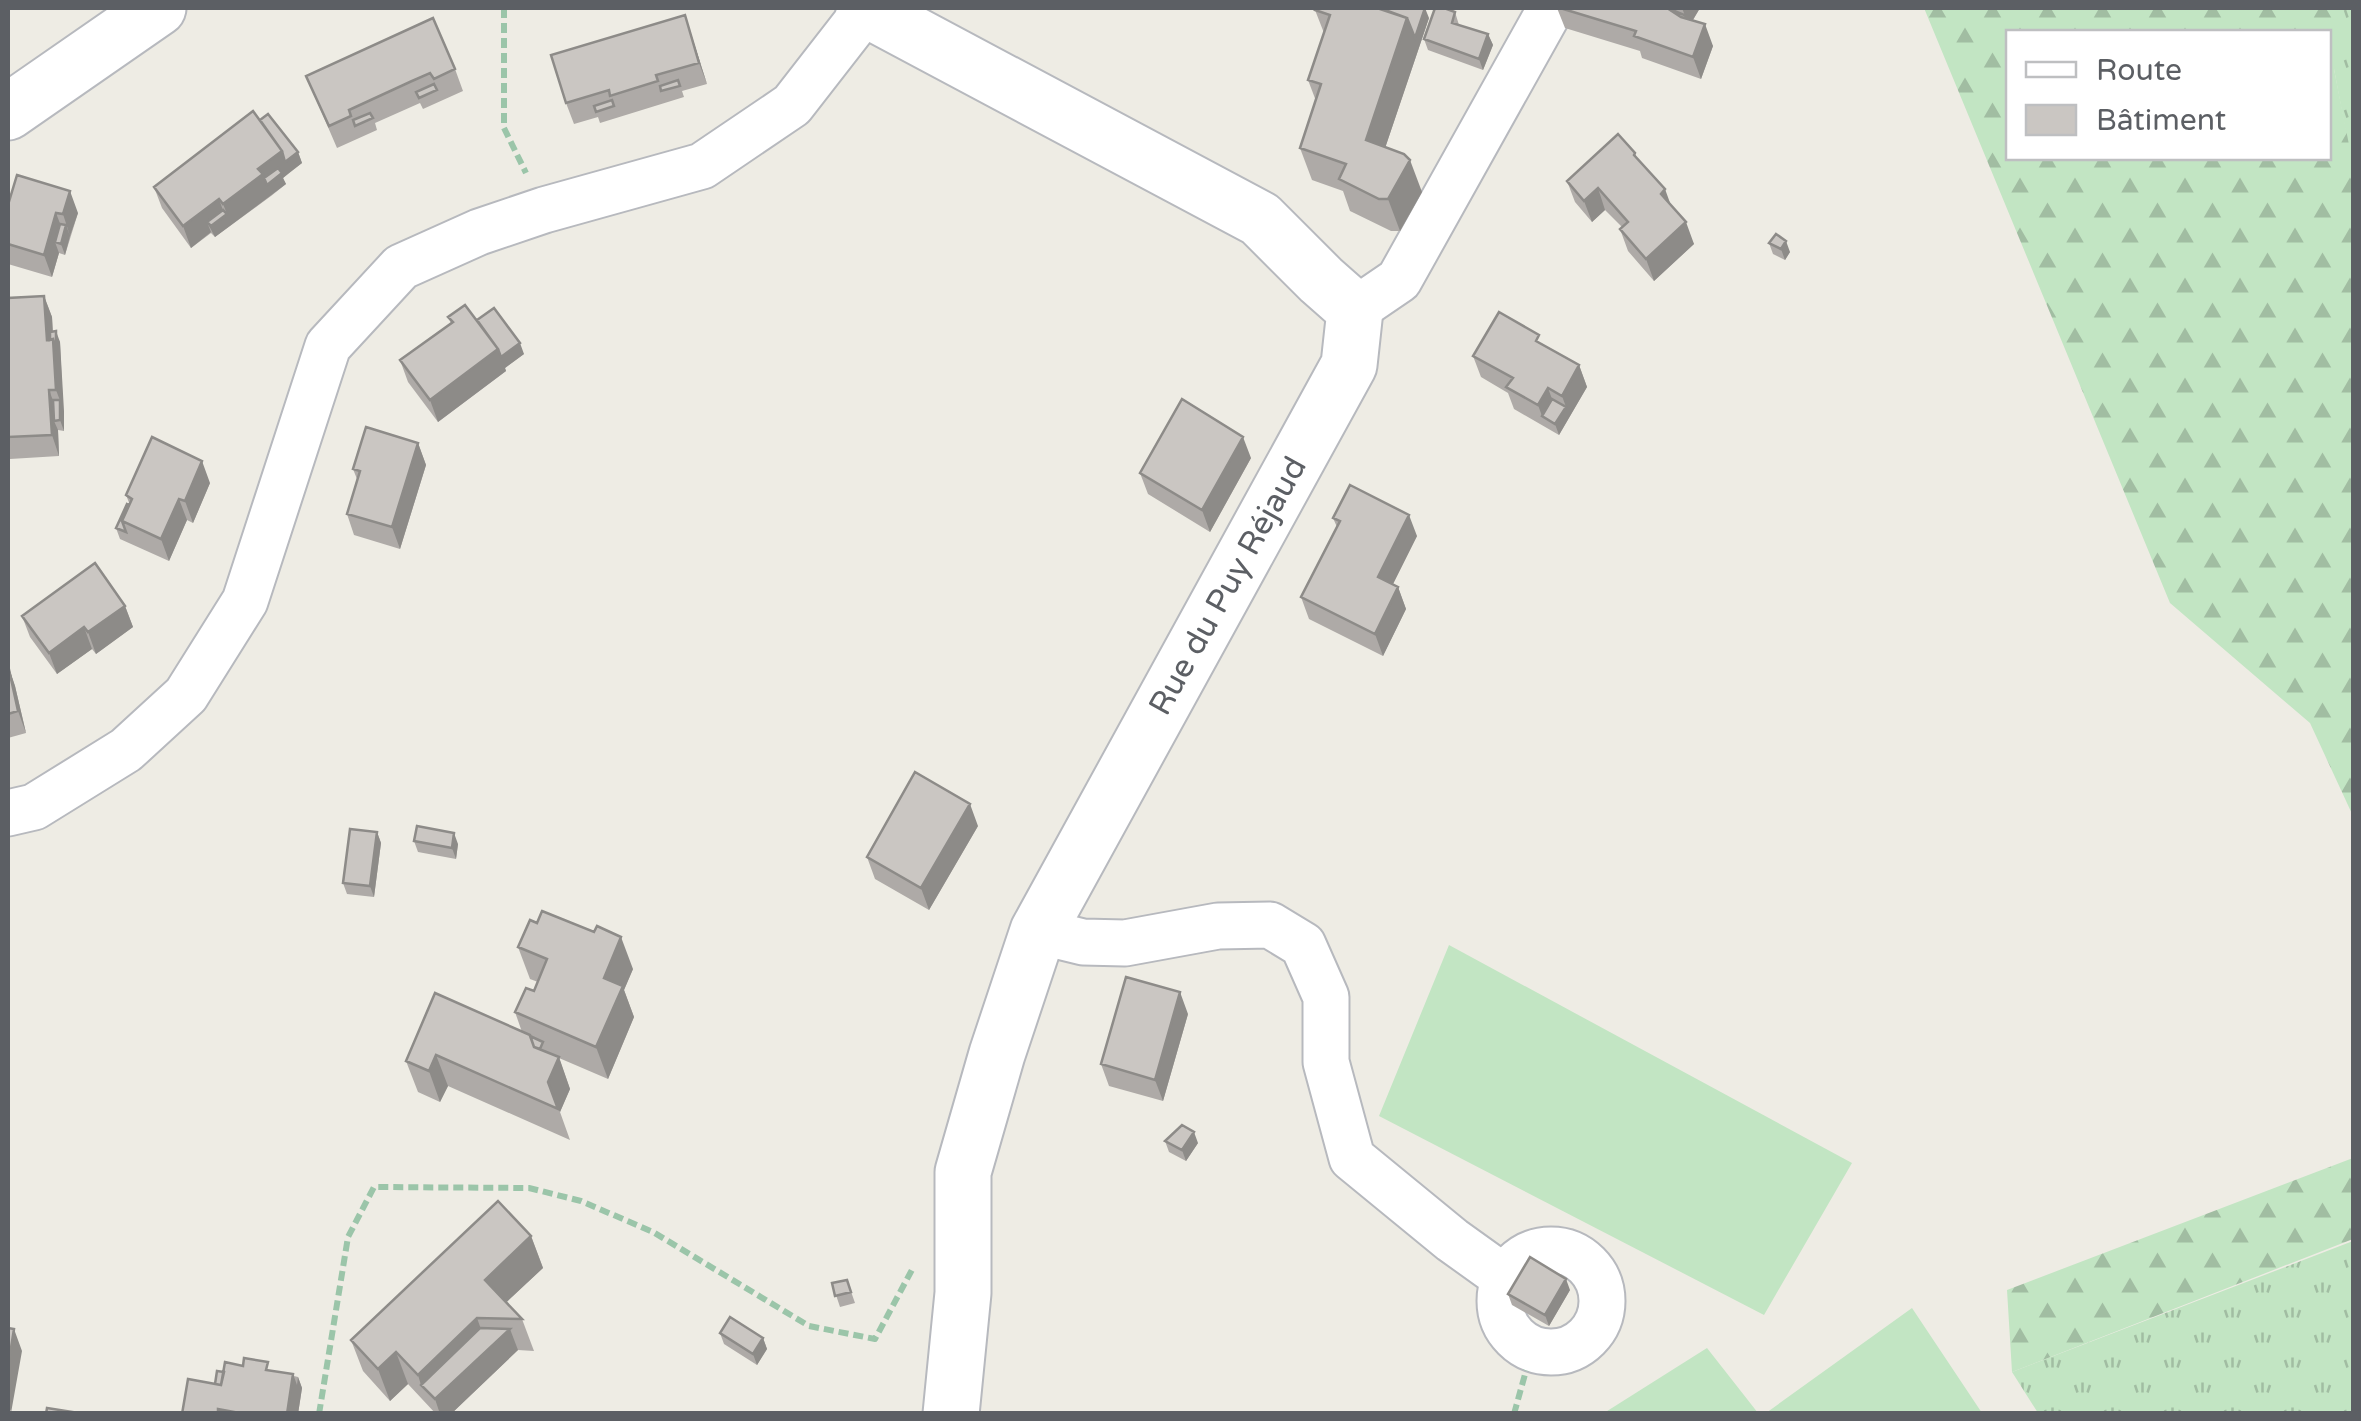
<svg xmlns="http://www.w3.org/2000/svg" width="2361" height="1421" viewBox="0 0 2361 1421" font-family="'Varela Round',sans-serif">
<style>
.grass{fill:url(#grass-tufts)}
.forest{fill:url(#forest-firs);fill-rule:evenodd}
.garden{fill:#c2e5c3}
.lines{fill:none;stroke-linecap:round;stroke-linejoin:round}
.minor-casing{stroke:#b7b9be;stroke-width:49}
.tertiary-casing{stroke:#b7b9be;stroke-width:59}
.path{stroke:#9bc5a9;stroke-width:6;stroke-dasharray:10 5;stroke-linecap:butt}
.minor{stroke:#fff;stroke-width:45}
.tertiary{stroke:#fff;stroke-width:55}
.wall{fill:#aeaaa7}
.shaded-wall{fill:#8d8b88}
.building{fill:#cac6c2;stroke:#8d8b88;stroke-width:2.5}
.labels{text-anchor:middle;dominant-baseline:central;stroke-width:10;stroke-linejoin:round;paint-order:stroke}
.street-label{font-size:32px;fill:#5c5f64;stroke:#fff}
</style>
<defs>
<pattern id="grass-tufts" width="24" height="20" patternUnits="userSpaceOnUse" patternTransform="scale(2.5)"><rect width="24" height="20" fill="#c2e5c3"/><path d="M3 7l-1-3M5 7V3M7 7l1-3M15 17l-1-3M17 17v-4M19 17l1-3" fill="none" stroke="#a1bda2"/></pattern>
<pattern id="forest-firs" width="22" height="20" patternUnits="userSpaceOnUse" patternTransform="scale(2.5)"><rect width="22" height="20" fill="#c2e5c3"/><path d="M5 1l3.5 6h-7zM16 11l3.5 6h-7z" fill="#a1bda2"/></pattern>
</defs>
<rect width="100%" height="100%" fill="#eeece4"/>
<!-- grass -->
<path class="grass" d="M2334,8H2353V170L2334,69Z
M2353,1241V1413H2038L2012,1372Z"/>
<!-- forest -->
<path class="forest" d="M1924,8H2334V69L2354,170L2353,816L2310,723L2170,603ZM2008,32H2328V158H2008Z
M2353,1158V1239L2012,1372L2007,1290Z"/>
<!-- garden -->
<path class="garden" d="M1449,945L1852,1163L1764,1315L1379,1116Z
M1912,1308L1982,1413H1766Z
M1707,1348L1758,1413H1604Z"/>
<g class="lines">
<defs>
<path id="minor" d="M1355,310L1399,280L1551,8
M8,813L34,807L126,750L186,695L245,601L328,346L401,267L479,232L544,210L702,166L792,105L855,24L863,8
M1038,931L1083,942L1125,943L1218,926L1270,925L1303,945L1326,997V1062L1352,1158L1452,1240L1505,1278
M1500 1301a51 51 0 1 1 102 0a51 51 0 1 1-102 0Z"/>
<path id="tertiary" d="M864,8L1260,219L1321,280L1355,310L1349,365L1038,931L997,1054L963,1172V1293L951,1414
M8,112L158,8"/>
</defs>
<!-- minor casing -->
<use href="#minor" class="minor-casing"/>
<!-- tertiary casing -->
<use href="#tertiary" class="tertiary-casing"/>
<!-- path -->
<path class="path" d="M504,8V128L526,173
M319,1414L348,1237L374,1187L529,1188L581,1201L653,1232L809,1326L875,1339L914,1266
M1514,1414L1532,1349"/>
<!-- minor -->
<use href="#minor" class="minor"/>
<!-- tertiary -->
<use href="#tertiary" class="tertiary"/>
</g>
<!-- wall -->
<path class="wall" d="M1557,8H1700L1693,20L1713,46L1701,79L1642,58L1640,51L1565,28Z
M1315,10H1385L1429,18L1385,148L1422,192L1400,231H1391L1350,211L1343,191L1312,180L1300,148L1316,101L1308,80L1324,33Z
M1455,12L1459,25L1488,34L1493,45L1483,70L1428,50L1424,39Z
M685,15L707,84L682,91L684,97L600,123L598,117L574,124L566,103Z
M455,69L463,91L423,109L420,103L375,123L377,130L337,148L306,76Z
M260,120L298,152L302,163L283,178L286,184L271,196L215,237L211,233L191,248L162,208L154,187Z
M1635,153L1637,159L1671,206L1694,244L1654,281L1628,251L1620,229L1622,227L1605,210L1592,222L1575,202L1567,181Z
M8,205L78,213L65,255L59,253L52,277L8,264Z
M1769,243L1790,252L1785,260L1773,254Z
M44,296L52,317L53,331L60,342L64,431L58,430L59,456L10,459L8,452V298Z
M448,317L477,320L524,354L505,368L506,371L438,422L408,382L400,360L451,323Z
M1543,346L1579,365L1587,387L1559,435L1514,409L1508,393L1481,377L1473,356Z
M418,443L426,465L400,549L354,535L347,514L357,479L353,469Z
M1251,458L1210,532L1148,494L1140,473Z
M210,483L193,523L187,520L169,561L120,539L116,528L130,505L126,495Z
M1333,518L1417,536L1393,584L1398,587L1406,609L1383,656L1309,619L1301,597L1337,527Z
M125,606L133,627L96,654L92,649L57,674L30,637L22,616Z
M8,665L15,686L26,733L8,738Z
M978,826L929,910L875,879L867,857Z
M377,832L381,843L374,897L347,894L343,883Z
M414,841L458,844L456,859L418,852Z
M518,947L633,969L624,990L634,1017L608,1079L559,1058L570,1089L560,1112L570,1140L448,1086L440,1102L418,1092L406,1061L522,1032L515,1012L534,991L538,982L530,979Z
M1188,1014L1163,1101L1109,1086L1101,1064Z
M1165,1141L1198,1143L1186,1161L1169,1152Z
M531,1236L543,1268L506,1302L522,1319L534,1351L518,1350L451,1414H436L408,1384L390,1401L363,1371L351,1340Z
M847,1280L855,1303L840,1307L832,1283Z
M1570,1290L1549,1326L1512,1305L1508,1294Z
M720,1333L763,1338L767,1349L757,1365L724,1344Z
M224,1372L293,1374L294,1376L298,1377L302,1388L298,1414H182L215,1384Z"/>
<!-- shaded-wall -->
<path class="shaded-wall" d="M1425,8L1429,18L1377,172L1366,140L1407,18Z
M1682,8H1700L1691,23L1687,21Z
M685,15L692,37L707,84L699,63Z
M1705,24L1713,46L1701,79L1693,57Z
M1488,34L1493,45L1483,70L1479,59Z
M282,151L289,173L283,178L286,184L215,237L207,222L211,232L191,248L183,226L219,199L225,216L227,214L223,204L258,169Z
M298,152L302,163L289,173L285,162Z
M1410,160L1422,192L1400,231L1388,199Z
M1598,188L1605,210L1592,222L1584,201Z
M1665,189L1673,211L1661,194Z
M70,191L78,213L70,236L63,214Z
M56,213L64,234L66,225L70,236L65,255L61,244L55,242L59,253L52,277L44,255Z
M1686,222L1694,244L1654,281L1646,259Z
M1786,241L1790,252L1785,260L1781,249Z
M44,296L52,317L53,341L56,331L60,342L64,411L56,390L47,340Z
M520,343L524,354L505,368L506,371L438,422L430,400L498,349Z
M1579,365L1587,387L1559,435L1555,424L1566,407L1562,396Z
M1548,388L1556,410L1542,416L1538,405Z
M49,390L57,411L54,421L58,430L59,456L52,435Z
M60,400L64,411V431L60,420Z
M1243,437L1251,458L1210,532L1202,510Z
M418,443L426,465L400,549L392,527Z
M202,461L210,483L193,523L185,501Z
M179,499L187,520L169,561L161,539Z
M1409,515L1417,536L1386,598L1378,577Z
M1398,587L1406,609L1383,656L1375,634Z
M125,606L133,627L96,654L88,632Z
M84,627L92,649L57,674L49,653Z
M8,665L15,686L26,733L18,711Z
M970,804L978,826L929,910L921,888Z
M377,832L381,843L374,897L370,886Z
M454,833L458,844L456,859L452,848Z
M621,937L633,969L624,990L634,1017L608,1079L596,1047L604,978Z
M1180,992L1188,1014L1163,1101L1155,1080Z
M436,1055L448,1086L440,1102L429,1071Z
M559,1057L570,1089L560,1112L548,1082Z
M1194,1132L1198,1143L1186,1161L1182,1150Z
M531,1236L543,1268L496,1312L485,1280Z
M1566,1279L1570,1290L1549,1326L1545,1315Z
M477,1318L488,1349L510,1329L518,1350L451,1414H440L435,1399L421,1385L418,1375Z
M14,1329L22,1351L11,1413L8,1402V1367Z
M763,1338L767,1349L757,1365L753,1354Z
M396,1352L408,1384L390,1401L378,1369Z
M293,1374L297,1385L298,1377L302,1388L298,1414H287Z"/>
<!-- building -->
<path class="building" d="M1316,8H1377L1407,18L1366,140L1404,154L1410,160L1388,199H1379L1339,179L1346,164L1300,148L1321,84L1308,80L1330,15L1315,10Z
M1386,8H1425L1415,38L1407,18L1385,10Z
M1435,8H1444L1455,12L1452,23L1488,34L1479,59L1424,39Z
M1560,8H1667L1681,17L1705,24L1693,57L1634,36L1636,31Z
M1667,8L1689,17L1688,19L1681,17Z
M685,15L699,63L656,75L658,81L610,96L609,90L566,103L551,55Z
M433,18L455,69L434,79L430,73L412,81L349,110L351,116L329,126L306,76Z
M678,80L680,86L661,91L660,86Z
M434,84L437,90L419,98L416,92Z
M612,100L614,106L596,112L594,106Z
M253,111L282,151L258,169L263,174L223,204L219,199L183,226L154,187Z
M370,113L373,118L355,126L353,120Z
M268,114L298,152L285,162L282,151L260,120Z
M1618,134L1635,153L1634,155L1665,189L1661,194L1686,222L1646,259L1620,229L1628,222L1598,188L1584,201L1567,181Z
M278,168L282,173L267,185L264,178Z
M17,175L70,191L63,214L56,213L44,255L8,244V205Z
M223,210L227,214L211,226L207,222Z
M60,224L66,225L61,244L55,242Z
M1776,234L1786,241L1781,249L1769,243Z
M44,296L47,340L53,339L56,390H49L52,435L8,437V298Z
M465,305L498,349L430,400L400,360L453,322L448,317Z
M494,308L520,343L501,357L498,349L477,320Z
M1499,312L1539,335L1536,341L1579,365L1562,396L1548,388L1538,405L1506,387L1513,378L1473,356Z
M56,331V350L53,339L50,340V332Z
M1182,399L1243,437L1202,510L1140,473Z
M1552,399L1566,407L1555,424L1542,416Z
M53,400H60V420L54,421Z
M366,427L418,443L392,527L347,514L360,471L353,469Z
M152,437L202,461L185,501L179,499L161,539L122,521L132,499L126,495Z
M1350,485L1409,515L1378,577L1398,587L1375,634L1301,597L1340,521L1333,518Z
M127,504L129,505L122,521L126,532L116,528Z
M95,563L125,606L88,632L84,627L49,653L22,616Z
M8,665L18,711L8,714Z
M915,772L970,804L921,888L867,857Z
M417,826L454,833L452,848L414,841Z
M350,829L377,832L370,886L343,883Z
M542,911L594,932L597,926L621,937L604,978L623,986L596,1047L515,1012L526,988L534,991L547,959L518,947L530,920L537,923Z
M1126,977L1180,992L1155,1080L1101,1064Z
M435,993L530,1035L534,1047L559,1057L548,1082L558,1109L436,1055L429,1071L406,1061Z
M530,1036L543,1042L540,1049L534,1047Z
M1182,1125L1194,1132L1182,1150L1165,1141Z
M498,1201L531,1236L485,1280L522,1319L477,1318L418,1375L396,1352L378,1369L351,1340Z
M1530,1257L1566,1279L1545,1315L1508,1294Z
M847,1280L851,1292L835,1296L832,1283Z
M730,1317L763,1338L753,1354L720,1333Z
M8,1328L14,1329L8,1367Z
M480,1328L510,1329L435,1399L421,1385Z
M244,1358L268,1362L266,1370L293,1374L287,1414H245L218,1409V1414H182L188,1379L221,1385L225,1362L243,1366Z
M217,1371L224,1372L221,1385L215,1384Z
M47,1408L85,1414H46Z"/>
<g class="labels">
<!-- street labels -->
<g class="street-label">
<text transform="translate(1228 586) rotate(-61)">Rue du Puy Réjaud</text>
</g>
</g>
<!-- border -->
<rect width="2361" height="1421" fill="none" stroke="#5c5f64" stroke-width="20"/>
<!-- legend -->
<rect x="2006" y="30" width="325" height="130" fill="#ffffff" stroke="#bebfc1" stroke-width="2.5"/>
<rect x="2026" y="62" width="50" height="15" fill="#ffffff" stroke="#bebfc1" stroke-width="2.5"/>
<text x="2096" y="80" font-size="30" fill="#5c5f64">Route</text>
<rect x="2026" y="105" width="50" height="30" fill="#cac6c2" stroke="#bebfc1" stroke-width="2.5"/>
<text x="2096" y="130" font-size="30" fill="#5c5f64">Bâtiment</text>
</svg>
